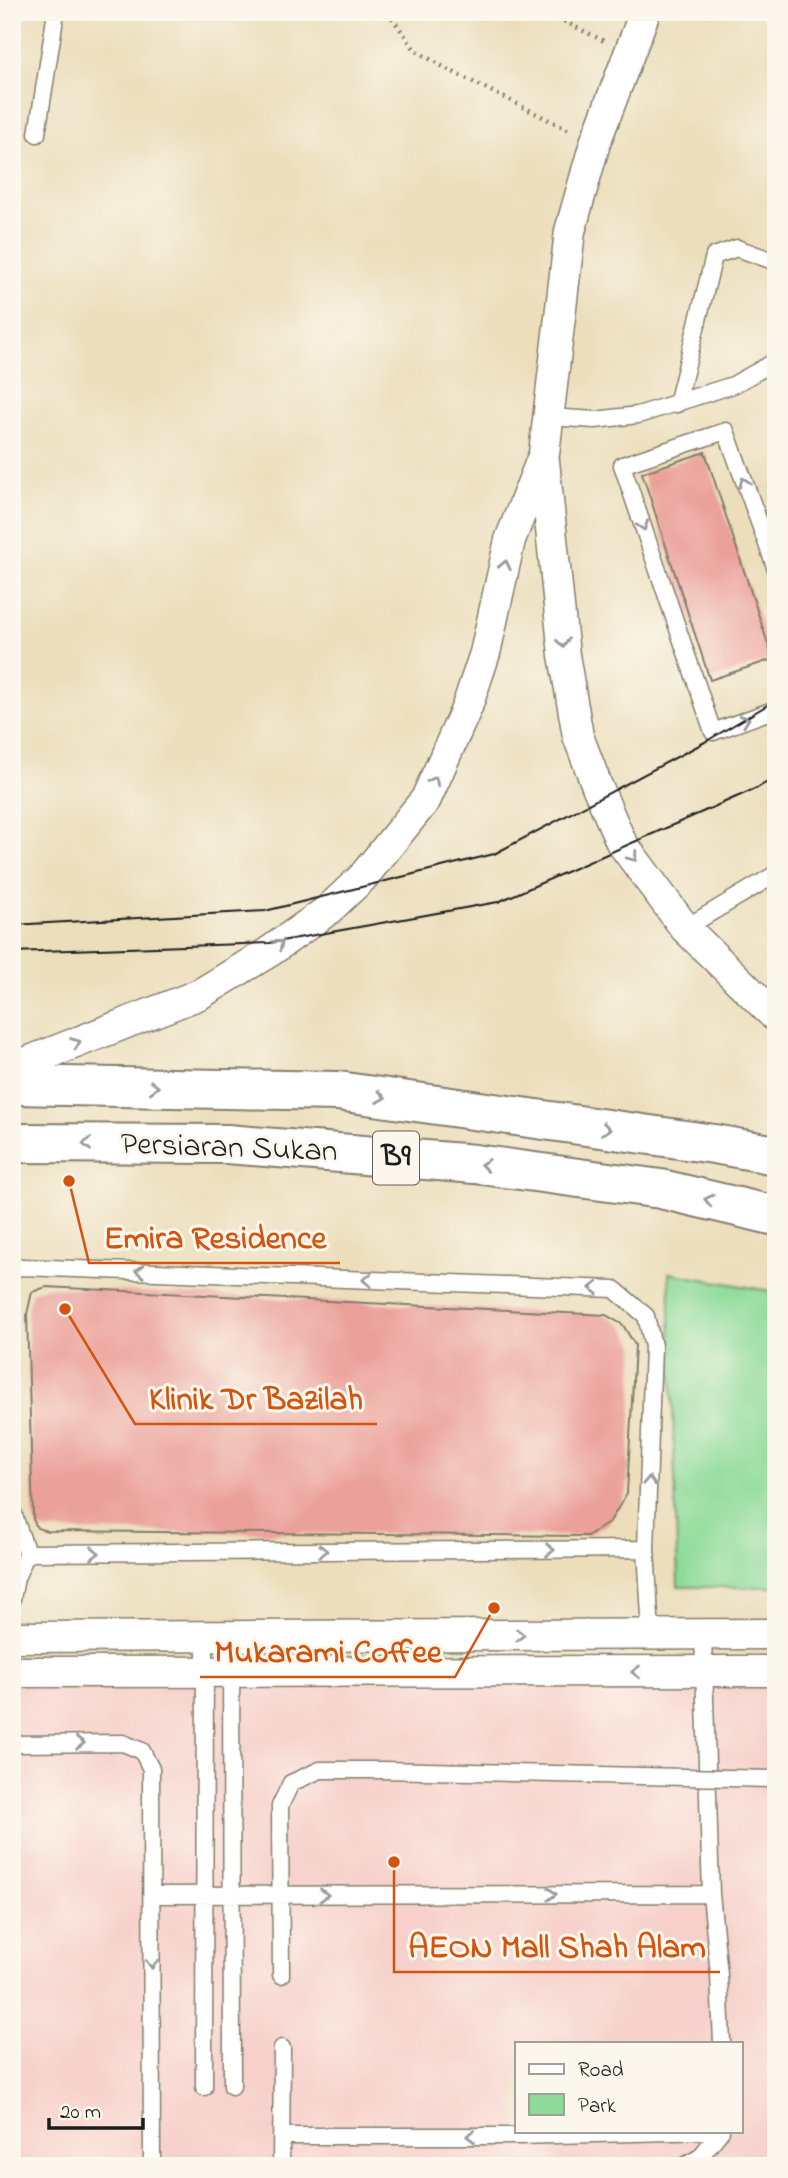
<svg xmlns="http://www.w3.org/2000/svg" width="788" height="2178" viewBox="0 0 788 2178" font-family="'Indie Flower',sans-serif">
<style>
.built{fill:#f7d0cb;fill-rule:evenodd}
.green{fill:#8edb99;stroke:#557c5a;stroke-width:2}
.building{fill:#eba09a}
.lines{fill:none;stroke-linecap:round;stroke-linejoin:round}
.lane-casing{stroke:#847d6c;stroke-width:19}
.street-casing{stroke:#847d6c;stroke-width:33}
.primary-casing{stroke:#847d6c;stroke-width:42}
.path{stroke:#847d6c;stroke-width:4.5;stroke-dasharray:2 5;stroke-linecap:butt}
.lane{stroke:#fff;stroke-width:16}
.street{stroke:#fff;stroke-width:30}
.primary{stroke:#fff;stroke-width:38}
.tram{stroke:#1c1c1c;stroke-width:2}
.lane-bridge-casing{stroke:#847d6c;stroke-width:19;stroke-linecap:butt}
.lane-bridge{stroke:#fff;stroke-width:16}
.oneway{stroke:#999}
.labels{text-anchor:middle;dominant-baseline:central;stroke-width:6;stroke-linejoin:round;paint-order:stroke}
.shield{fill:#fbf7ec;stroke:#5f5e5a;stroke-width:2}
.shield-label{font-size:30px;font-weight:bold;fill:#1c1c1c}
.street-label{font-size:32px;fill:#1c1c1c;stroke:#fbf7ec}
.leader{fill:none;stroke:#d4530e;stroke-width:2.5}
.callout-dot{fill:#d4530e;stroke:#fbf7ec;stroke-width:2.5}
.callout-label{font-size:33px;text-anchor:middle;font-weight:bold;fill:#d4530e;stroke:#fbf7ec;stroke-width:6;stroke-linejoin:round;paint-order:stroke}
</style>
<rect width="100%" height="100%" fill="#fbf7ec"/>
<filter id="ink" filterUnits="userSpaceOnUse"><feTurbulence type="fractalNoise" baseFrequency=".0143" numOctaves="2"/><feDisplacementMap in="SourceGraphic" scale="14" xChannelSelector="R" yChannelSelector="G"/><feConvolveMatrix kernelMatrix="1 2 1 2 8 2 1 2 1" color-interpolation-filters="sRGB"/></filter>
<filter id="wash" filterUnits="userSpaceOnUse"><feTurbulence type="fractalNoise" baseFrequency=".00686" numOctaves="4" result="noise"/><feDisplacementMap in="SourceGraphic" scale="28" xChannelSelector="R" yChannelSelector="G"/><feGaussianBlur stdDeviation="1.57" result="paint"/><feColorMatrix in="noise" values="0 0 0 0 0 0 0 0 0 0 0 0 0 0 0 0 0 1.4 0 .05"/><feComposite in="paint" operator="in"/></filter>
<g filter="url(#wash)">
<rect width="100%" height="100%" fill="#ecdebb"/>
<!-- built -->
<path class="built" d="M776,1679V2166H12V1681ZM517,2043H741V2131H517Z"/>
<!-- green -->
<path class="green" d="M669,1273L776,1292V1587H678Z"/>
<g id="blocks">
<!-- building -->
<path class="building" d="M705,452L773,659L710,680L642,473Z
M46,1287L606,1315L623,1325L635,1345L627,1493L609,1523L587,1536L47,1531L37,1528L33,1519L27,1314L32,1292Z
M773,2111H776V2166H772Z"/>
</g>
</g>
<g filter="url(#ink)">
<use href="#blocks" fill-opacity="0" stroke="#847d6c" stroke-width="2"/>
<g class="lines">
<defs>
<path id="lane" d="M37,134L56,12
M677,404L714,256L737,248L776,262
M549,417L595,420L638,415L733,385L776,361
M776,569L726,431L622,465L713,732L776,709
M685,928L776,874
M12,1270L21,1267L614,1289L646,1316L653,1346L646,1549L651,1634
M12,1510L27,1553L16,1578L12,1599
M27,1553L646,1549
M703,1634L711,1894L719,1975L722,2043
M231,1637L232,2086
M12,1744L123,1743L142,1751L151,1769L152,2166
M152,1895L711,1894
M281,1975L280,1806L291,1783L320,1770H381
M204,2087L205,1637
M281,2136H518L711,2131
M281,2166L282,2048
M685,2166L700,2157L721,2131"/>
<path id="street" d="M544,461L564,655L578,736L597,786L621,842L685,928L776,1017
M12,1068L200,994L269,952L328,910L362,878L426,799L467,707L485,653L510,540L544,454L570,231L595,143L645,12
M12,1637L776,1634
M12,1672L776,1671"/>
<path id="primary" d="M12,1085L338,1091L714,1144L776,1155
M12,1143L227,1144L475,1164L661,1189L776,1216"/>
</defs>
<!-- lane casing -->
<use href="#lane" class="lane-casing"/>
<!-- street casing -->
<use href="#street" class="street-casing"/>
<!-- primary casing -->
<use href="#primary" class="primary-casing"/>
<!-- path -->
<path class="path" d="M388,12L415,50L445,68L569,130
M545,12L604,41"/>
<!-- lane -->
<use href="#lane" class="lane"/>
<!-- street -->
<use href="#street" class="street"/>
<!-- primary -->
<use href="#primary" class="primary"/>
<!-- tram -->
<path class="tram" d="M12,925L265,911L494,854L705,742L776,700
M12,952L270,943L498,902L759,787L776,777"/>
<defs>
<path id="lane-bridge" d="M381,1770L776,1779"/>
</defs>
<!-- lane-bridge casing -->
<use href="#lane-bridge" class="lane-bridge-casing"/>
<!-- lane-bridge -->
<use href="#lane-bridge" class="lane-bridge"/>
</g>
<!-- one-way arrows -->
<defs><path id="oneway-chevron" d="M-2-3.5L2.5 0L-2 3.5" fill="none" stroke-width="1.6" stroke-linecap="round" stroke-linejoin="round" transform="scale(1.75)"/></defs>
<g class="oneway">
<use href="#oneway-chevron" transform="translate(744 482) rotate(-110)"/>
<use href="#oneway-chevron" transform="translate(643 526) rotate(71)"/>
<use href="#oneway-chevron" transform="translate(505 565) rotate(-78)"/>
<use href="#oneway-chevron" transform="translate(563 643) rotate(84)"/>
<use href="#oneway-chevron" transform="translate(745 720) rotate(-20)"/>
<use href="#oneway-chevron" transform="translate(434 781) rotate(-64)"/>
<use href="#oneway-chevron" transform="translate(633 857) rotate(53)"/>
<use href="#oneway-chevron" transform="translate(279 944) rotate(-38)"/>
<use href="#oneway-chevron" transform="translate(76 1043) rotate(-21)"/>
<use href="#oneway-chevron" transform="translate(154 1087) rotate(1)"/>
<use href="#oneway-chevron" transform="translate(381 1097) rotate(8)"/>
<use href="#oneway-chevron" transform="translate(606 1129) rotate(8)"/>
<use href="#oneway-chevron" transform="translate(87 1144) rotate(-180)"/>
<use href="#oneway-chevron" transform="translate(485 1165) rotate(-173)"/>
<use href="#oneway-chevron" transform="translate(709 1200) rotate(-167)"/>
<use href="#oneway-chevron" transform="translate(140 1271) rotate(-178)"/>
<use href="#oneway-chevron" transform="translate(367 1280) rotate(-178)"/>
<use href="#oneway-chevron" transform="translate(594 1288) rotate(-178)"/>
<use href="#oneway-chevron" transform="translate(649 1481) rotate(-88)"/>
<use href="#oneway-chevron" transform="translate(550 1550)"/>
<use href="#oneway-chevron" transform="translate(323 1551)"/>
<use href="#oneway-chevron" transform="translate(95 1553)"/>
<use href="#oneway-chevron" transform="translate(520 1635)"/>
<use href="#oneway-chevron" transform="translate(636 1672) rotate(-180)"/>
<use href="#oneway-chevron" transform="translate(80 1743)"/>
<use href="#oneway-chevron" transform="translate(552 1894)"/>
<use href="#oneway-chevron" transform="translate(324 1895)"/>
<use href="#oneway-chevron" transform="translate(152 1964) rotate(90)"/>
<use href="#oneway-chevron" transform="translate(471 2136) rotate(180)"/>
</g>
</g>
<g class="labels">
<!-- shield labels -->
<rect class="shield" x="373" y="1131.5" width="46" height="53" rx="5"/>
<g class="shield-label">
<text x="396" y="1158">B9</text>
</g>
<!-- street labels -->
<g class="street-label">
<text transform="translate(229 1149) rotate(2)">Persiaran Sukan</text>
</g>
</g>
<!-- callouts -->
<path class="leader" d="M69 1181L89 1263H340M65 1309L135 1424H377M494 1608L455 1677H200M394 1862L394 1972H720"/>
<g class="callout-dot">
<circle cx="69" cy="1181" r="7"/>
<circle cx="65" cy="1309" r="7"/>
<circle cx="494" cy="1608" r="7"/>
<circle cx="394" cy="1862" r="7"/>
</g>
<g class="callout-label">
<text x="215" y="1248">Emira Residence</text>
<text x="256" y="1409">Klinik Dr Bazilah</text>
<text x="328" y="1662">Mukarami Coffee</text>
<text x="557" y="1957">AEON Mall Shah Alam</text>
</g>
<!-- margin -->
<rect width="788" height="2178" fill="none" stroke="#fbf7ec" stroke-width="42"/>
<!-- legend -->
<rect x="515" y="2042" width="228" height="91" fill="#fbf7ec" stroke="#a29f99" stroke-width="2"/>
<rect x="529" y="2064" width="35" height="10" fill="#ffffff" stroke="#a29f99" stroke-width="2"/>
<text x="578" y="2076" font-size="21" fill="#1c1c1c">Road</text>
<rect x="529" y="2094" width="35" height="21" fill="#8edb99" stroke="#a29f99" stroke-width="2"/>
<text x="578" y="2112" font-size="21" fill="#1c1c1c">Park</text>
<!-- scale -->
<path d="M49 2118v10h94v-10" fill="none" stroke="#1c1c1c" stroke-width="3.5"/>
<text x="60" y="2118" font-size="21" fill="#1c1c1c" stroke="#fbf7ec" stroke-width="5" paint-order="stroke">20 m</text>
</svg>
